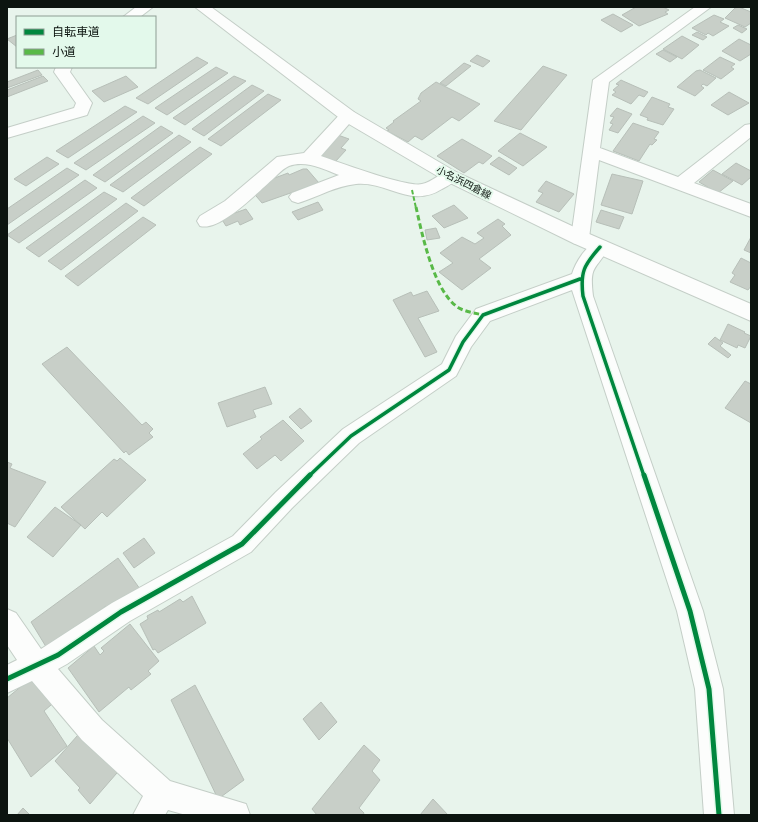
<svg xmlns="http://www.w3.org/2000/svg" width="758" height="822" viewBox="0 0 758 822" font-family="Lato,'Noto Sans JP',sans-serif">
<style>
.building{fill:#c8cfc8;stroke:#b7bfb8}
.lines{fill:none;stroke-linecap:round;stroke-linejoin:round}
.street-casing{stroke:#c4cec7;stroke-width:2}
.primary-casing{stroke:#c4cec7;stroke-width:2}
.street{fill:#fcfdfc;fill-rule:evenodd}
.primary{fill:#fcfdfc;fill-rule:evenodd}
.quiet-far1{stroke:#58b947;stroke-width:2;stroke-dasharray:4.5 2;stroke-linecap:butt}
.quiet{stroke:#58b947;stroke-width:3;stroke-dasharray:5.5 3;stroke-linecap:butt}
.cycleway-far1-casing{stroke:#e3f9eb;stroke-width:6}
.cycleway-casing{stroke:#e3f9eb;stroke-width:8}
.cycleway-far1{stroke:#00873e;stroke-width:3.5}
.cycleway{stroke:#00873e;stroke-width:5}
.labels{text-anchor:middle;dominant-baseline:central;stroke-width:4;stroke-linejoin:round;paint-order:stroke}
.far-street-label{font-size:10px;fill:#0c140f;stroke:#e3f9eb}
</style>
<rect width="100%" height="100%" fill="#e8f4ec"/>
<!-- building -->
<path class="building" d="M636,7H663L669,10L665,12L668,14L639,26L622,15Z
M739,7L751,12V23L745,27L725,18L735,8Z
M613,14L633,25L621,32L601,20Z
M714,15L724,19L720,22L729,26L713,36L708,33L706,35L692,28Z
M738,25L747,29L742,33L733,28Z
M697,32L707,37L703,40L692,35Z
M17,35V47L7,39Z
M682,36L699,45L682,59L663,49Z
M739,39L751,45V54L740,61L722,51Z
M663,50L677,57L670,62L656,54Z
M477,55L490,61L483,67L470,61Z
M197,57L208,63L148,104L136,98Z
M720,57L735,64L731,67L734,69L721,79L703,70Z
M464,63L471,66L446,86L440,83Z
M543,66L567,75L521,130L494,121Z
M216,67L228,73L167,115L155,108Z
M38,70L42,75L7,88V82Z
M700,70L716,78L707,86L703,84L701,86L704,88L695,96L677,87L696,71Z
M43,76L48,81L7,97V90Z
M126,76L138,87L104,102L92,91Z
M234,76L246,81L185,125L173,118Z
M621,80L623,81L648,92L644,97L639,95L631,104L612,95L616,92L613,90L619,85L616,84Z
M436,82L480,104L459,121L452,117L422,140L415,136L408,142L387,131L389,130L386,128L394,122L393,121L421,101L418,99L421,93Z
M252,85L264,91L204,136L192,129Z
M729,92L749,103L728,115L711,105Z
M268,94L281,100L221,146L208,139Z
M652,97L670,104L668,107L674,109L663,125L647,120L648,118L640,115Z
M125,106L137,112L68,158L56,151Z
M617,108L632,114L618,133L609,130L613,124L610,123L614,117L610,116Z
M143,116L155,123L86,170L74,163Z
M633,123L659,132L654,139L657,140L652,145L650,144L639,161L613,151Z
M161,126L173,133L105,182L93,175Z
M520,133L547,147L523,166L498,151Z
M335,134L349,139L341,148L346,150L335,162L314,157Z
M179,135L191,142L123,192L110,185Z
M462,139L492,156L483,164L479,162L464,173L437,156Z
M200,147L212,154L144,206L131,198Z
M47,157L59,164L26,186L14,179Z
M499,157L517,168L509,175L490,164Z
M736,163L751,171V177L742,185L722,174Z
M67,168L79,175L7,225V209Z
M303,169H307L319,183L262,203L251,190L256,185L288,173L289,175Z
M713,170L733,181L718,193L699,182Z
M612,174L643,181L632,214L601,205Z
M85,180L97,188L19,243L7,235Z
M546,181L574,194L559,212L536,202L543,193L538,191Z
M104,192L117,199L39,257L26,248Z
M318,202L323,210L298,220L292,212Z
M126,203L138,211L61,270L48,261Z
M454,205L468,218L444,228L432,216Z
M246,209L253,219L240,225L238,221L226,226L221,218Z
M601,210L624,217L619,229L596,222Z
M143,217L156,225L78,286L65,276Z
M498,219L505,224L502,226L511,235L479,259L491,268L462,290L439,272L453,263L440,253L462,237L475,244L484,238L477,233Z
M436,228L440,238L427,240L425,230Z
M751,237V253L744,250Z
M741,258L751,263V286L748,290L730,282L735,275L732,273Z
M427,291L439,311L418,318L437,352L425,357L393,300L411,292L413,296Z
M728,324L745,332L744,333L751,336L745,348L738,345L737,348L720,340Z
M715,337L723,343L720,346L731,355L728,358L708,344Z
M67,347L142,425L146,422L153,429L149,433L153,437L129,455L126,451L124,453L42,364Z
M745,381L751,384V423L725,408Z
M265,387L272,404L253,410L256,417L227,427L218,403Z
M300,408L312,421L301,429L289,417Z
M283,420L304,441L281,461L275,455L257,469L243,454L262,439L260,437Z
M120,458L146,480L107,517L102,512L85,529L61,507L114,459L117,461Z
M7,462L12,464L10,468L46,482L15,527L7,523Z
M55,507L81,525L53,557L27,537Z
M144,538L155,553L134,568L123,553Z
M118,558L140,589L110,611L106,606L48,650L31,622Z
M192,596L206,623L158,653L155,649L153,650L140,624L148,619L147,616L158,610L159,612L180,599L183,602Z
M130,624L159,661L148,671L151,674L131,690L129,687L99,712L68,668L94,646L100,655L104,651L101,648Z
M40,671L58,699L44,711L67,746L31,777L7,738V698Z
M195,685L244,780L218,799L171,700Z
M321,702L337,722L319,740L303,719Z
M85,727L123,766L90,804L78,790L80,788L55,761Z
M364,745L380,760L372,771L380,780L359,808L364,813L363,815H317L312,809Z
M433,799L448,815H420Z
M23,808L30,815H17Z"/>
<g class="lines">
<defs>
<path id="street" d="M136,7H153L140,17H123Z
M695,7H711L609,82L600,148L678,177L745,125L751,124V137L694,183L751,204V217L599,160L589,238L587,243L580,245L573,243L571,238L593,80Z
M56,67H72L70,72L92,103L87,115L7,138V128L74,108L76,103L54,72Z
M348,111L354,112L356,116L321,156C338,162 408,188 422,184C432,182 440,173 450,170L456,172L459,176C455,182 448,186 442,189C410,209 388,181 356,184C335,186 318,197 298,203L292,201L289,197L292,193L339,175C323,169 306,160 289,166C284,168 278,174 274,178C259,191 220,232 200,226L197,221L200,216L225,201L277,157L304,153L342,112Z
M600,240L607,242L609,247C596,271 589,264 593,296L703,611L723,689L734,815H704L695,689L677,611L572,290L490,321L471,347L456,376L359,443L292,508L251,552L130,621L67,664L58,669L102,720L170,781L246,804L250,815H186L168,810L165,815H133L143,796L82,740L32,681L7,693V665L17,660L7,645V609L16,613L41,649L112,603L233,536L276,492L343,429L442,364L456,336L476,309L572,274C576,261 587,244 600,240Z"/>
<path id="primary" d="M195,7H211L354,112L456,172L587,233L751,304V321L573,243L444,180L342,120Z"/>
</defs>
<!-- street casing -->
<use href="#street" class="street-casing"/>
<!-- primary casing -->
<use href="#primary" class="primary-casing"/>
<!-- street -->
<use href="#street" class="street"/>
<!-- primary -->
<use href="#primary" class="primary"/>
<!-- quiet-far1 -->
<path class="quiet-far1" d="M412,190L416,208"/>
<!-- quiet -->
<path class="quiet" d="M416,207C422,234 434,293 459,308C466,312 475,313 483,315"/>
<defs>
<path id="cycleway-far1" d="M600,247C584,265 580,272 583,296L644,476
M309,476L351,436L449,370L463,342L483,315L580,279"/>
<path id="cycleway" d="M644,475L690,611L709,689L719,815
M7,679L58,655L121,612L242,544L310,475"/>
</defs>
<!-- cycleway-far1 casing -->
<use href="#cycleway-far1" class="cycleway-far1-casing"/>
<!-- cycleway casing -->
<use href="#cycleway" class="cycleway-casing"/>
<!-- cycleway-far1 -->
<use href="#cycleway-far1" class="cycleway-far1"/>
<!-- cycleway -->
<use href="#cycleway" class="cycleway"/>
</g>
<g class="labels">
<!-- far-street labels -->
<g class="far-street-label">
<text transform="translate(464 182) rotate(27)">小名浜四倉線</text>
</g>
</g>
<!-- border -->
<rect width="758" height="822" fill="none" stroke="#0c140f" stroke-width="16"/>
<!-- legend -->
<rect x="16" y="16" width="140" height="52" fill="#e3f9eb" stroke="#8d9d93"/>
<rect x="24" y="29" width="20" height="6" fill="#00873e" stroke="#8d9d93"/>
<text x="52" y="36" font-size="12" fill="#0c140f">自転車道</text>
<rect x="24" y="49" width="20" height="6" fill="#58b947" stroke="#8d9d93"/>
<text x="52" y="56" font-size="12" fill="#0c140f">小道</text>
</svg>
